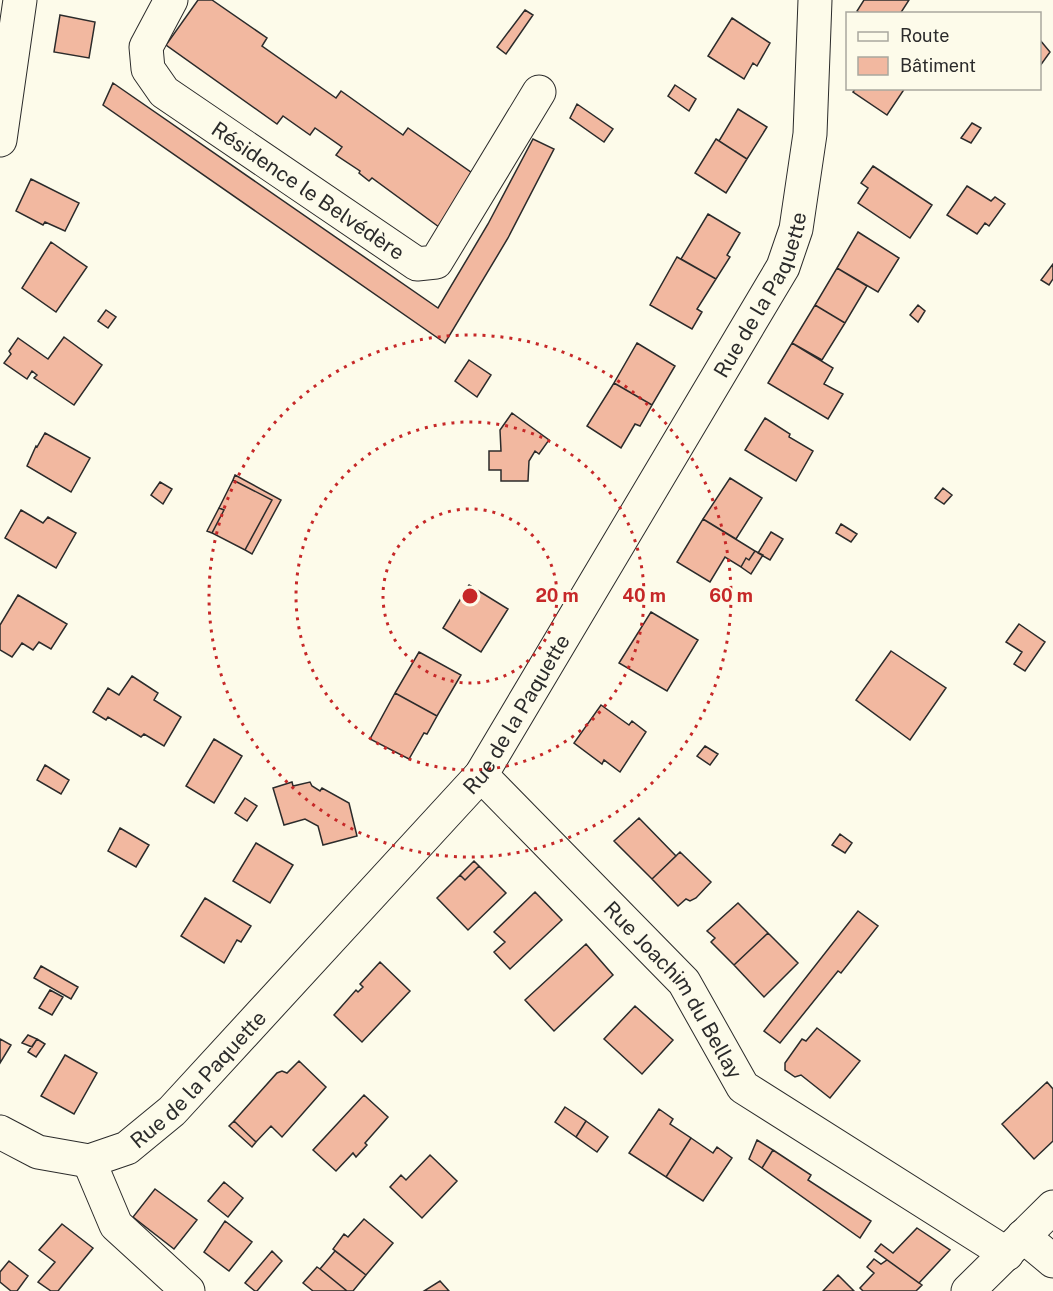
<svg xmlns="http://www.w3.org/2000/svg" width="1053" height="1291" viewBox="0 0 1053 1291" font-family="'Public Sans',sans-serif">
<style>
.building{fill:#f2b8a0;stroke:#2b2b2b;stroke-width:1.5}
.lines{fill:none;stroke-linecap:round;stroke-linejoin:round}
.minor-casing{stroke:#2b2b2b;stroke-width:35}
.major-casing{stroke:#2b2b2b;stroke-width:35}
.minor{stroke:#fdfbea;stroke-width:33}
.major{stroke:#fdfbea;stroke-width:33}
.ring{fill:none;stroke:#c62828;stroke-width:3;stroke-dasharray:3 6}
.labels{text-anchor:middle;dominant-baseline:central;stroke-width:4.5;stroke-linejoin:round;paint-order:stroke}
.street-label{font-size:21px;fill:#2b2b2b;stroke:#fdfbea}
.centre{fill:#c62828;stroke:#fdfbea;stroke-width:3}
.ring-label{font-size:18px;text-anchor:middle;font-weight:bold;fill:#c62828;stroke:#fdfbea;stroke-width:4.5;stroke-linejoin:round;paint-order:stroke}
</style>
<rect width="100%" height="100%" fill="#fdfbea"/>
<!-- building -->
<path class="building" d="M198,0H212L267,38L262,46L336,98L341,91L403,135L408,128L475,175L439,227L372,178L369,181L359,173L360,171L336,155L342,147L315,128L310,135L283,116L277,124L166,45Z
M864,0H909L900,14H861L857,11Z
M525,10L533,15L506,54L497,47Z
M60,15L95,22L89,58L54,52Z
M732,18L770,43L757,66L753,63L744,79L708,56Z
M1040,40L1050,52L1040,66Z
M113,83L438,308L488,224L533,139L554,149L508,238L445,343L103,105Z
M675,85L696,99L689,111L668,96Z
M856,88H905L887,115L853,92Z
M577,104L613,129L604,142L570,118Z
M738,109L767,127L747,159L719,141Z
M972,123L981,128L971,143L961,138Z
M716,139L747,159L726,193L695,173Z
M873,166L932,205L910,238L858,203L868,188L861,183Z
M31,179L79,203L65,231L45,222L43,225L16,211Z
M967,186L991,201L995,197L1005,204L989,226L985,223L977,234L947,215Z
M708,214L740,233L727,255L730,257L716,279L681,259Z
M858,232L899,258L878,292L837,268Z
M51,242L87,267L56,312L22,288Z
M677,257L716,279L697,309L702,312L692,329L650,305Z
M1053,264V279L1049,285L1041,280Z
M837,268L867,286L845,323L815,305Z
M815,305L845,323L822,360L792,343Z
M918,305L925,311L918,322L910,315Z
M106,310L116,317L108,328L98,321Z
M64,337L102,365L74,405L34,378L37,375L32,371L27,379L4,363L11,354L9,351L18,338L48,359Z
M637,343L675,366L652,405L614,383Z
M792,343L833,368L824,384L843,394L828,419L768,383Z
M469,360L491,375L477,397L455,381Z
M614,383L652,405L640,426L635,424L621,448L587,426Z
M512,413L549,440L539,454L535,451L529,461L528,481H501V470H489V451H501L500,430Z
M765,418L790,434L789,437L813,451L796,481L745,450Z
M45,433L90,458L71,492L27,466L36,446L37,447Z
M235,475L281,500L252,554L245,550L272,500L233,480Z
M730,478L762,498L736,539L703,519Z
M233,480L272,500L245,550L212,533L224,510L219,508Z
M160,482L172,489L163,504L151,495Z
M943,488L952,495L944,504L935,498Z
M219,508L224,510L212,533L207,531Z
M21,510L43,523L48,517L76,533L56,568L5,538Z
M703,519L755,551L749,560L746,558L741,567L725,557L710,582L677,562Z
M841,524L857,534L851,542L836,533Z
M771,532L783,539L770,560L758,553Z
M755,551L763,555L751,574L741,567L746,558L749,560Z
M469,585L508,609L481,652L443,628Z
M18,595L67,624L51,649L39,642L33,650L22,643L12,657L0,650V625Z
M651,612L698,640L667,691L619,663Z
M1019,624L1045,642L1025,671L1014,664L1022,652L1006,642Z
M891,651L946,688L910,740L856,700Z
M419,652L461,675L437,716L395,693Z
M132,676L158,693L154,700L181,717L164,746L144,734L141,737L108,717L106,720L93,712L108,688L119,695Z
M395,693L437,716L427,734L424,733L409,759L370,739Z
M601,705L629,725L632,721L646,732L620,772L604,760L602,764L574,743Z
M214,739L242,756L214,803L186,786Z
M705,746L718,754L710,765L697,756Z
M45,765L69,780L61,794L37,780Z
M292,782L293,786L310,782L312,786L320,791L322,788L349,803L357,836L323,845L318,826L305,819L284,825L273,788Z
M245,798L257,806L247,821L235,813Z
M639,818L676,856L652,879L614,841Z
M120,828L149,845L136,867L108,851Z
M840,834L852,843L845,853L832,845Z
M256,843L293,865L270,903L233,881Z
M680,852L711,882L696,898L690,901L686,899L678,906L652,879Z
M474,861L479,866L465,880L460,875Z
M479,866L506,893L468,930L437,898L460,875L465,880Z
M535,892L562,920L510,969L494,952L505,942L494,932Z
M205,898L251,926L241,942L237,940L224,963L181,936Z
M738,903L768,933L734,965L711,942L715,938L707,931Z
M858,911L878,926L841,973L838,971L780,1043L764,1031Z
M768,933L798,963L764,997L734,965Z
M586,944L613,975L554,1031L525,1000Z
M380,962L410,991L362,1042L334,1015L356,990L358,992L363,987L360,984Z
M41,966L78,987L71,999L34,978Z
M50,990L63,997L52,1015L39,1008Z
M635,1006L673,1040L642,1074L604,1039Z
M817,1028L860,1061L830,1098L801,1075L795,1077L785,1070V1063L802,1039L806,1041Z
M28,1035L37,1039L32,1047L22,1043Z
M0,1039L11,1045L0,1063Z
M37,1039L45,1044L36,1057L28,1052Z
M65,1055L97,1073L74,1114L41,1096Z
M299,1061L326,1087L282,1137L271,1126L256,1142L234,1121L277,1073L282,1071L287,1073Z
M1047,1082L1053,1089V1141L1034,1159L1002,1124Z
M364,1095L388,1117L365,1143L367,1145L356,1157L353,1153L336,1171L313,1150Z
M565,1107L586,1121L576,1137L555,1122Z
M659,1109L673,1119L670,1124L691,1138L666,1177L629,1153Z
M234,1121L256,1142L252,1147L229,1126Z
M586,1121L608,1137L597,1152L576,1137Z
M691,1138L713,1153L717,1147L732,1158L703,1201L666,1177Z
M757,1140L773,1150L762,1168L749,1159Z
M773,1150L811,1175L808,1180L871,1221L860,1238L762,1168Z
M430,1155L457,1181L422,1218L390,1187L401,1175L406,1180Z
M224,1182L243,1198L228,1217L208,1201Z
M155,1189L197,1220L174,1249L133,1217Z
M364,1219L393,1243L366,1275L333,1249L344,1234L348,1237Z
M225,1221L252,1242L229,1271L204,1252Z
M62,1224L93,1248L58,1291H51L38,1282L55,1262L39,1250Z
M917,1228L950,1250L919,1283L875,1251L881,1244L893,1253Z
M272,1251L282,1261L257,1291H255L245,1283Z
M335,1251L366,1275L353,1291H347L320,1269Z
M874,1259L881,1264L887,1260L922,1285L916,1291H863L860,1288L874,1273L867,1267Z
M9,1261L28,1276L17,1291H11L0,1282V1272Z
M317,1267L320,1269L347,1291H313L303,1283Z
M838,1275L854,1291H823Z
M440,1281L449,1291H424Z"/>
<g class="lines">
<defs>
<g id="minor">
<path id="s1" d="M171,0L146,47L148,69L164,92L417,264L436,262L539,92"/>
<path d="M0,140L20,0"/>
<path id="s2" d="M481,775L684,982L743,1087L1007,1254"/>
<path id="s3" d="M0,1132L38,1152L89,1161L127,1148L172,1111L481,775L783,267L796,229L810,134L815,0"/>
<path d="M89,1161L116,1225L188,1291"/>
<path d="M1023,1236L1053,1261"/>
</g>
<path id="major" d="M968,1291L1053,1207"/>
</defs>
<!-- minor casing -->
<use href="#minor" class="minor-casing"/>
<!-- major casing -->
<use href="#major" class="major-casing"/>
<!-- minor -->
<use href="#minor" class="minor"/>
<!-- major -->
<use href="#major" class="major"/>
</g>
<!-- distance rings -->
<g class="ring">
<circle cx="470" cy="596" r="87"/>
<circle cx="470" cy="596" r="174"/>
<circle cx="470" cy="596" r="261"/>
</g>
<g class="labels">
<!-- street labels -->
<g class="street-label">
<text stroke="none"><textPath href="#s1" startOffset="278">Résidence le Belvédère</textPath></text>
<text stroke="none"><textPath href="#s3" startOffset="1206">Rue de la Paquette</textPath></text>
<text stroke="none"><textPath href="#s3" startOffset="720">Rue de la Paquette</textPath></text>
<text stroke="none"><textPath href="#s2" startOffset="290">Rue Joachim du Bellay</textPath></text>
<text stroke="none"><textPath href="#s3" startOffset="234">Rue de la Paquette</textPath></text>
</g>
</g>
<circle cx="470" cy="596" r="9" class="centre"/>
<g class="ring-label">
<text x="557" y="602">20 m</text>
<text x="644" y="602">40 m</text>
<text x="731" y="602">60 m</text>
</g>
<!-- legend -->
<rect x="846" y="12" width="195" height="78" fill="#fdfbea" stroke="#a9a89e" stroke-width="1.5"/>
<rect x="858" y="32" width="30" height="9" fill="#fdfbea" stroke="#a9a89e" stroke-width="1.5"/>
<text x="900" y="42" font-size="18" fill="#2b2b2b">Route</text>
<rect x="858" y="57" width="30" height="18" fill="#f2b8a0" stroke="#a9a89e" stroke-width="1.5"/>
<text x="900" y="72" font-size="18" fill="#2b2b2b">Bâtiment</text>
</svg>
